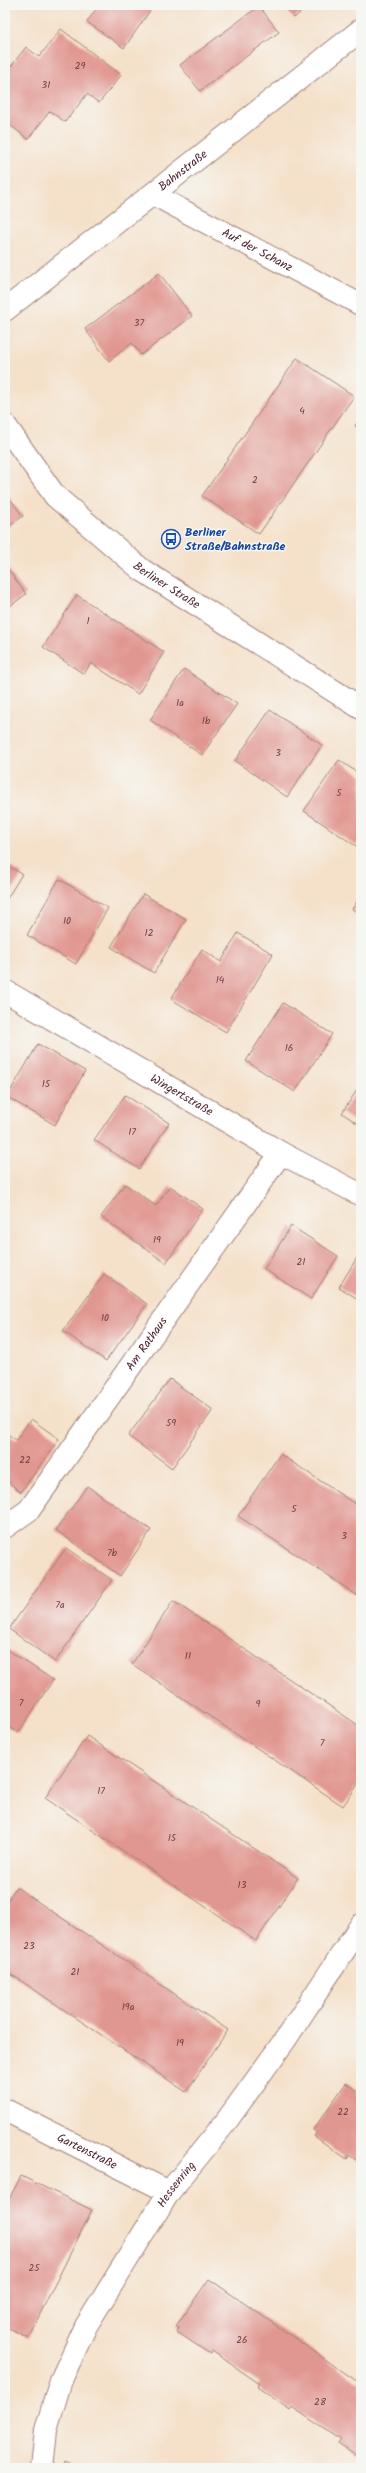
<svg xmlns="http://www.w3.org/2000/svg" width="366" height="2473" viewBox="0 0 366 2473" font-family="Kalam,sans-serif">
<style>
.building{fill:#e19791}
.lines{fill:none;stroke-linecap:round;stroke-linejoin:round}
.service-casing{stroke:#a0807a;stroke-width:23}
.minor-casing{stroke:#a0807a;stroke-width:24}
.secondary-casing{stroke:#a0807a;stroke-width:24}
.service{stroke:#fff;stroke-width:21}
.minor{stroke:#fff;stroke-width:22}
.secondary{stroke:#fff;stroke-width:22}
.labels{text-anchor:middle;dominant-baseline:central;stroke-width:3;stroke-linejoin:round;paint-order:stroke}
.number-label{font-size:10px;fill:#703d44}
.street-label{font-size:12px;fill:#4a1f2b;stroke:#f6f6f2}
.transit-label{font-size:12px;font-weight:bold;fill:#164399;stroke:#f6f6f2;text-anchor:start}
</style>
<rect width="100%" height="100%" fill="#f6f6f2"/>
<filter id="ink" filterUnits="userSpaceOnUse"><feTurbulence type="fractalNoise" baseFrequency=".025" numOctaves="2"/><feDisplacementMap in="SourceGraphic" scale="8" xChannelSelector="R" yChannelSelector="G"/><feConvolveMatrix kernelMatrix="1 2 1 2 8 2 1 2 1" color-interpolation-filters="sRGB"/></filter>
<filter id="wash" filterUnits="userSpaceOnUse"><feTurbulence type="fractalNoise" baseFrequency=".012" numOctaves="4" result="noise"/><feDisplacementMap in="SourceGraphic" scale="16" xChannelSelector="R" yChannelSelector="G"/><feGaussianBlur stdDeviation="0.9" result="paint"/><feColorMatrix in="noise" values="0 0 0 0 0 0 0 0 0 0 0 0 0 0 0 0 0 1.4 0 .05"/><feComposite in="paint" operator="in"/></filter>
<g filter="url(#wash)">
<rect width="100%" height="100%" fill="#f5e1ca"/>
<g id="blocks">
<!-- building -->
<path class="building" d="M99,5H154L124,48L87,22Z
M283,5H309L294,18Z
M259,6L279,32L200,91L180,65Z
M61,29L121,75L99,103L87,94L65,122L50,111L28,139L5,121V74L26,47L39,57Z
M159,273L192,316L141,355L132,343L109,361L85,329Z
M297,358L354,396L259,534L202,496Z
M361,416V429L355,426Z
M5,492L23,516L5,529Z
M5,565L26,594L5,610Z
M77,595L164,652L138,694L91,663L84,674L43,647Z
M184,669L237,704L202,755L150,720Z
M270,710L322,745L287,797L235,761Z
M339,760L361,775V839L356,846L304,811Z
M5,864L22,874L5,902Z
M59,879L108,908L76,964L27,935Z
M143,894L186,919L154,973L111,947Z
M361,896V915L352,909Z
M238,933L273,954L226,1032L171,999L202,949L221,962Z
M283,1003L332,1034L295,1092L246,1061Z
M38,1044L85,1071L55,1125L7,1097Z
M361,1084V1126L342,1113Z
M125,1095L169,1123L139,1169L94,1140Z
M125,1184L156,1206L170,1186L203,1209L166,1263L101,1217Z
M291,1226L338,1256L311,1299L264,1269Z
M361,1251V1301L339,1287Z
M104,1274L147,1304L106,1361L63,1331Z
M170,1379L213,1410L172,1468L128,1436Z
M31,1419L59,1439L21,1492L5,1480V1432L16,1440Z
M280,1454L361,1508V1598L238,1516Z
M87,1486L151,1530L120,1576L56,1530Z
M66,1548L112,1580L55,1662L9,1629Z
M173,1601L361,1727V1780L343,1806L132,1664Z
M5,1648L53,1680L18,1733L5,1725Z
M87,1736L298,1878L256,1941L45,1798Z
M16,1887L228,2030L186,2092L5,1970V1904Z
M346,2083L361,2094V2163L349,2155L347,2159L314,2136L317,2133L313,2130Z
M21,2176L92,2210L28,2338L5,2326V2207Z
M209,2279L361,2384V2459L338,2444L341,2440L292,2407L290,2410L257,2387L260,2384L212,2351L210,2354L177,2332L179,2328L176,2326Z
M64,2462L77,2468H62Z"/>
</g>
</g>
<g filter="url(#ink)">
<use href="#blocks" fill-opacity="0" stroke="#a0807a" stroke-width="1"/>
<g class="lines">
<defs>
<g id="service">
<path id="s1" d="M154,195L361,305"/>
</g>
<g id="minor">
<path id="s2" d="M5,425L55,496L142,570L361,708"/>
<path id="s3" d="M5,991L281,1153L361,1195"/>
<path id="s4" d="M5,1527L29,1510L281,1153"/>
<path id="s5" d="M5,2110L169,2192"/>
<path id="s6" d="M42,2468L46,2430L61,2380L86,2326L169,2192L225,2123L285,2040L361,1925"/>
</g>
<g id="secondary">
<path id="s7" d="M5,310L361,30"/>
</g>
</defs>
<!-- service casing -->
<use href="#service" class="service-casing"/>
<!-- minor casing -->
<use href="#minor" class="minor-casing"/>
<!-- secondary casing -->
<use href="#secondary" class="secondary-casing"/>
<!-- service -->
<use href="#service" class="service"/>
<!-- minor -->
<use href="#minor" class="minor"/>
<!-- secondary -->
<use href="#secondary" class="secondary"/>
</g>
</g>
<!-- icons -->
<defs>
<symbol id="bus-ring" viewBox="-11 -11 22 22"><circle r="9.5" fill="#f6f6f2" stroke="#1a4fb4" stroke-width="1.5"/><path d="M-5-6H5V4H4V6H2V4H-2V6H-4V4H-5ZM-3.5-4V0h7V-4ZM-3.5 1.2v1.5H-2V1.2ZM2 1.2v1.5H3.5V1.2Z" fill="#1a4fb4"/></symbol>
</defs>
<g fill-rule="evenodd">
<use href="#bus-ring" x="160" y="528" width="22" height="22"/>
</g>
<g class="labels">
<!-- number labels -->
<g class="number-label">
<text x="80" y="66">29</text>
<text x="46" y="85">31</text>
<text x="139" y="323">37</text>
<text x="302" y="411">4</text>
<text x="255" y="480">2</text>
<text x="88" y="621">1</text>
<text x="180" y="703">1a</text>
<text x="206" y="721">1b</text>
<text x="278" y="753">3</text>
<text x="339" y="793">5</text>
<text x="67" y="921">10</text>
<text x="149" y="933">12</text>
<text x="220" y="980">14</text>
<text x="289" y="1048">16</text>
<text x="46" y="1084">15</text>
<text x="132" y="1132">17</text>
<text x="157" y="1240">19</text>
<text x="301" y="1262">21</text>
<text x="105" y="1318">10</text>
<text x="171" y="1423">59</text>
<text x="25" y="1460">22</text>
<text x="294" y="1509">5</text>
<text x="344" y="1536">3</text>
<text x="112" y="1553">7b</text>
<text x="60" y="1605">7a</text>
<text x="188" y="1656">11</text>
<text x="21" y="1703">7</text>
<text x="258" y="1704">9</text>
<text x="322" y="1743">7</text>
<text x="101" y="1791">17</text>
<text x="172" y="1838">15</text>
<text x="242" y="1885">13</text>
<text x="29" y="1946">23</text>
<text x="75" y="1972">21</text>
<text x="128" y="2007">19a</text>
<text x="180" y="2043">19</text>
<text x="343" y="2112">22</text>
<text x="34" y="2268">25</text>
<text x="242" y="2340">26</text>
<text x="320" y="2402">28</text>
</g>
<!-- street labels -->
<g class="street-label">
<text stroke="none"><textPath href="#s7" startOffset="226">Bahnstraße</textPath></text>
<text stroke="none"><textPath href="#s1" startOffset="117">Auf der Schanz</textPath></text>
<text stroke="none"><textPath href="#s2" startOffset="230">Berliner Straße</textPath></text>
<text stroke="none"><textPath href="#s3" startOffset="205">Wingertstraße</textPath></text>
<text stroke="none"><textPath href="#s4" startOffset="233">Am Rathaus</textPath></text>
<text stroke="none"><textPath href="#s5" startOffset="92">Gartenstraße</textPath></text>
<text stroke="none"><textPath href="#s6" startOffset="318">Hessenring</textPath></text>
</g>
<!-- transit labels -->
<g class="transit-label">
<text x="185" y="532">Berliner<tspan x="185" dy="14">Straße/Bahnstraße</tspan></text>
</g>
</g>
<!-- margin -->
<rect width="366" height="2473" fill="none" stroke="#f6f6f2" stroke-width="20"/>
</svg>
